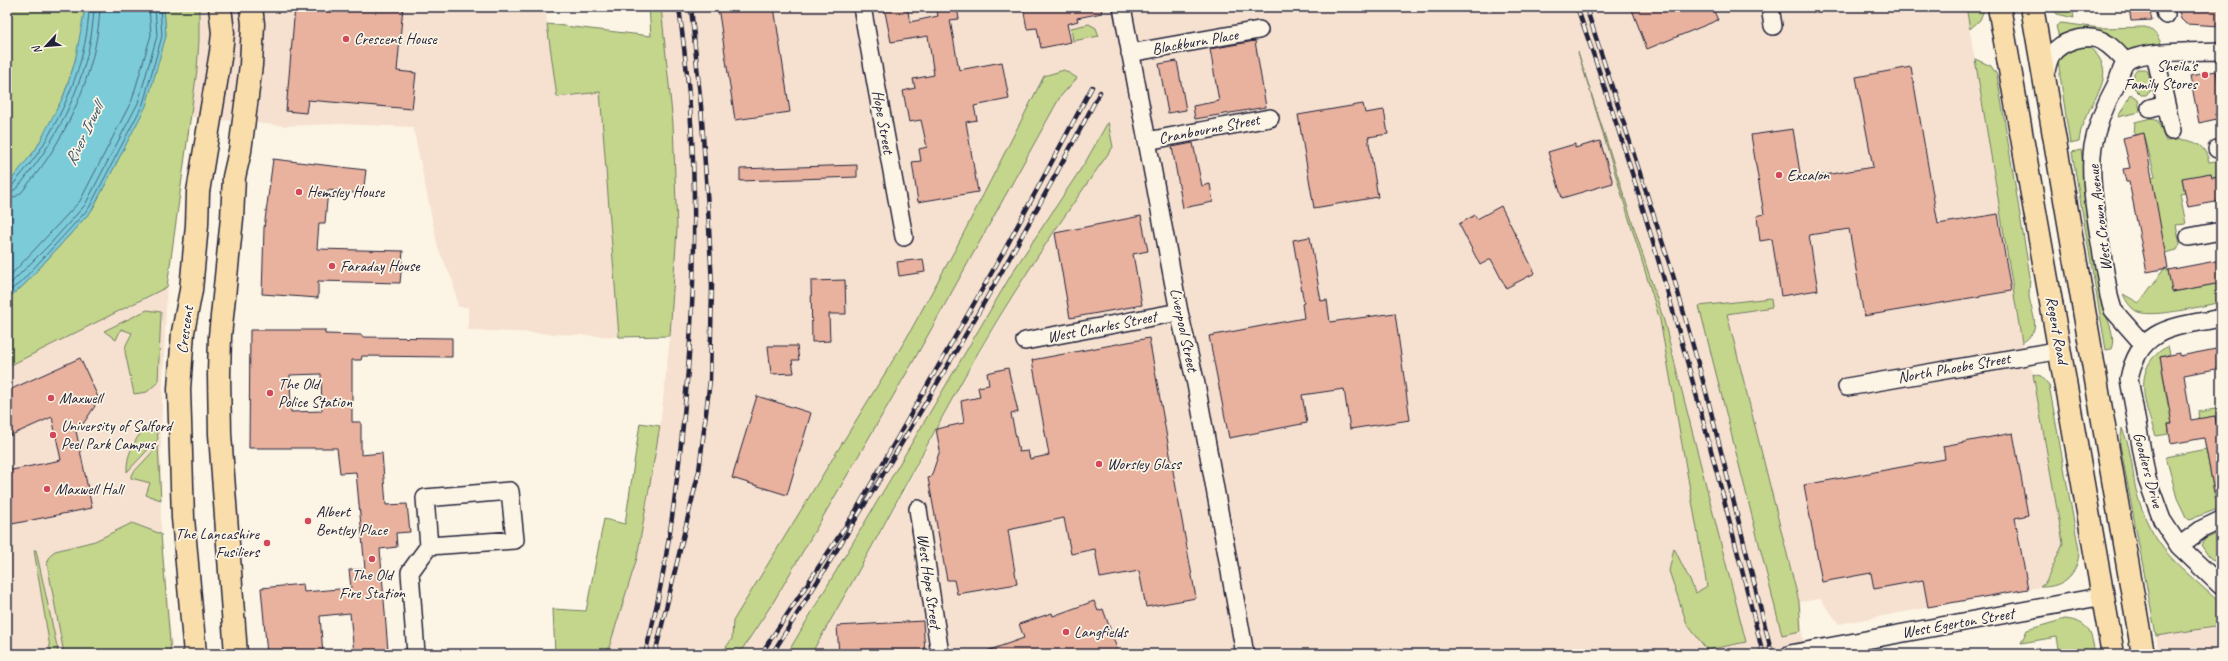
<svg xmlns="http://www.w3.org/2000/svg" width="2228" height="661" viewBox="0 0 2228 661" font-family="Caveat,sans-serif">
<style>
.built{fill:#f6e1d0}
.green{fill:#c3d68b;stroke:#727c63}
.water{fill:#7ccbd9;stroke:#58879a}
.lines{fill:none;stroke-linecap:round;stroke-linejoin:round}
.shore{stroke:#46667a;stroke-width:1}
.building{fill:#e9b29f;stroke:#22223b;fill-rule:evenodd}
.minor-casing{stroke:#22223b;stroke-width:20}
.highway-casing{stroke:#22223b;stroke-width:25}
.minor{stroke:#fcf5e5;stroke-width:17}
.highway{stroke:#f9deab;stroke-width:22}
.rail-casing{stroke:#22223b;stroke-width:4.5}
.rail{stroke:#fcf5e5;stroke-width:3;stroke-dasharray:9;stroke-linecap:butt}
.poi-dot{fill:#d1495b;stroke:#fcf5e5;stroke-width:1.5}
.labels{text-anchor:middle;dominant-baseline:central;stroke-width:3.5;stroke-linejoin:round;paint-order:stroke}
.poi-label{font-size:16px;fill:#22223b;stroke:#fcf5e5;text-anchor:start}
.street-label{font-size:16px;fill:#22223b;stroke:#fcf5e5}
.water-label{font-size:17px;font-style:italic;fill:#3d556a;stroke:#fcf5e5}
</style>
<rect width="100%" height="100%" fill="#fcf5e5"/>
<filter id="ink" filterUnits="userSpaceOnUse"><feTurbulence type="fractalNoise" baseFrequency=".025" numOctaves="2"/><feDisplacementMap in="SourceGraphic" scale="8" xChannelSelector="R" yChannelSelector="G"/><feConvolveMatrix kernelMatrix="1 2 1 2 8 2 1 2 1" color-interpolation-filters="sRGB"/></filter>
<g filter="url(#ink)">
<!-- built -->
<path class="built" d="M164,7H545L557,97L600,91L619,337L468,330V307H458L453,282L438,248L413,127L338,124L285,126L191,117L167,287L161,432V534L173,654H7V299L24,285L92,210L146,106L166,36Z
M649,7H1966L2022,343L2033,374L2063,543L2046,582L2040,587L1839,624L1820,599L1800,602L1804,654H811L905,489L963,380L1050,234L1034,247L1014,270L787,654H607L637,557L660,426L670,336L677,229Z
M2221,626V654H2159L2156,636Z"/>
<!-- green -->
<path class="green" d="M7,7H85C78,72 53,138 7,185Z
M164,7H199V40L197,70L167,287L7,367V299L24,285L92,210L122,152L166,36Z
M649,7H661L673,124L677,229L670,336L619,337L600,92L557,97L547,24L651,36Z
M1966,7H1985L1980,20L1970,29Z
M2052,7H2072L2074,18L2057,14Z
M2061,23L2100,28L2145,27C2153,29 2160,38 2162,47L2133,52L2128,51L2118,42L2059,38L2056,26Z
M1089,24L1096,28L1099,36L1073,41L1071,28Z
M2089,47C2119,71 2096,93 2084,121C2081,127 2080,135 2079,142L2070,144L2058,61L2071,48Z
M1578,52L1664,321L1746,642L1707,650L1687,624L1669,571L1674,548L1696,593L1707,586L1660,320Z
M1975,59L1991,66L1997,75L2030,276C2030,282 2029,289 2029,295C2031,315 2044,329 2022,343Z
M2137,69H2146L2149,74L2151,91L2146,95H2141L2134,88V73Z
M1064,70L1077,78L1060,97L913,362L774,601L739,654H721L732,639L733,621L906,339L956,248L1044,76Z
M2131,94L2138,99L2140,112L2118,117Z
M2151,118L2158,121L2166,141C2185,138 2204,139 2209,162L2221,160V176L2212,177L2211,173L2182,179L2185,193L2180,194L2186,224L2176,225L2180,244L2177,250L2165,253L2151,177L2155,176L2144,134L2134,135L2135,122Z
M1108,122L1113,147C1059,222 1007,300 962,381C912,472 864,564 811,654H787L1014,270L1086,161Z
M2081,150L2104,311C2109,322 2116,338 2111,349L2106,350L2072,152Z
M2164,269L2168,270L2173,292L2221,283V302C2203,306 2154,318 2138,312C2131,309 2126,301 2123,294L2139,303Z
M1771,298L1772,307L1727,314L1799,602L1801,631L1782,635L1699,306Z
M147,310L161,312L158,382L147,392L134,394L125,352L126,345L132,333L121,329L116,340L104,331Z
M2168,346L2170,354L2160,357L2168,405L2183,421L2168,424L2169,434L2156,436C2144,404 2131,366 2168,346Z
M2033,374L2041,376L2049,385L2079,550C2079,573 2064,588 2040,587L2046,582L2063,543Z
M2221,408V425L2217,426L2215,416L2199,419L2198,412Z
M640,423L660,426L637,558L607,654H555L553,609L586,611L604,519L625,524Z
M145,427L157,431L158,439L127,472C126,454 135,440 145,427Z
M2122,428C2125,436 2129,445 2130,454C2133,465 2133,478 2136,490C2152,551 2179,564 2221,604V626L2156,636L2120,444Z
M158,446L161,500L146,495L150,483L131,478V475Z
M2206,449L2215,498L2221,497V508L2190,519L2186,517L2177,498L2166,457Z
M132,523L161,534L171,654H64L47,563L51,554L55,551L95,541Z
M2221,532V566L2209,557L2201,545L2205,539Z
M34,550H36L58,651L55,654H51Z
M2065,619C2090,622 2091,632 2095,654H2060L2057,637L2021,643L2027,630Z"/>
<!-- water -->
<path class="water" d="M85,7H164L166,36L146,106L92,210L24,285L7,299V185L36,149L64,95L75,62Z"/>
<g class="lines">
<!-- shore -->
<path class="shore" d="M7,188L12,186C21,174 32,163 40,150C66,108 88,57 89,7
M7,193C17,192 23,180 29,173C65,127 92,66 94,7
M7,199L15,197L21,193C30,181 41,169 49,156C77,113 98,59 100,7
M7,279L80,201L132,100L151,35L149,7
M7,287L51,243L85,205L138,103L157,36L155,7
M7,293L21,282L89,208L143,104L162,36L160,7"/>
</g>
<!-- building -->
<path class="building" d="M295,7H403L397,71L416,73L412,109L308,100L306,113L286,111Z
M718,7H774L790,112L735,120Z
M884,7H907L910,22L938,16L937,10L957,7L959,19L950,20L959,70L1002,62L1009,99L974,106L977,120L966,122L978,192L918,202L912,162L921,161L919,149L927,147L921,120L909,122L903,91L915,88L913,79L934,75L928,36L891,42Z
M1023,7H1101L1102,13L1077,18L1078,21L1067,24L1071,42L1041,48L1037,28L1027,29Z
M1631,7H1712L1718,20L1647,49Z
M2129,7H2149L2152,20L2131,21Z
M2178,7H2221V26L2186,24L2181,19Z
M1255,41L1266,107L1195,119L1193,106L1219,101L1210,49Z
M1177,61L1186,110L1168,113L1159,64Z
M1911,67L1938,224L1998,214L2011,291L1864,316L1849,229L1809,235L1818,290L1781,296L1772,239L1760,241L1757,216L1764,214L1751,135L1793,129L1801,179L1873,167L1856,77Z
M2216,71L2221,98V118L2199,123L2190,76Z
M1363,104L1365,113L1384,110L1388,134L1368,137L1378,197L1314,208L1298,115Z
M2144,133L2168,268L2147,272L2129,182H2126L2123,169L2130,168L2123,138Z
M1600,141L1613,183L1562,198L1548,152L1575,144V148Z
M1193,143L1202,186L1210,184L1213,202L1183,208L1172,147Z
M273,159L366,170L363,194L328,190L325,223H319L317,249L403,251L400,283L318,281V298L262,294L264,228Z
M857,165V177L740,181V169Z
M2211,173L2212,177L2221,176V201L2188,207L2182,178Z
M1501,206L1535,273L1506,288L1491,259L1480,265L1459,224L1475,215L1477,219Z
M1141,216L1148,251L1133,254L1142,305L1070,318L1055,233Z
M1310,237L1321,301L1327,300L1330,322L1395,313L1410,420L1350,429L1344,389L1302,395L1307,423L1229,438L1209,336L1304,318L1302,304L1304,303L1293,240Z
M923,259L925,272L899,276L897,262Z
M2221,260V283L2172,292L2168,270Z
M845,280L846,314H829L830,341L812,342L811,281Z
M250,330H325V334L362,335V337L452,338V357L362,356L361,360H352V422H361V455L382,453L386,505L407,504L410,532L396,533L397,547L380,549L388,651L354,654L350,613L320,616L323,654H267L261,588L303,584L304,592L351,588L349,570L365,569L356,472L340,473L337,448H249ZM321,374L322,411L291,412L290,375Z
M1149,338L1196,598L1146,607L1139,571L1100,578L1095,549L1071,554L1064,518L1008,530L1017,584L957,594L954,580H947L928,478L931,477L940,450L936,429L964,423L961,401L980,397L978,387L989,385L987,373L1008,368L1018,412L1011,414L1019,452L1028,451L1030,459L1049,455L1032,360Z
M768,346H797L799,360H792L794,373L771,374Z
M2221,348V368L2184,375L2191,420L2215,416L2221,450V492H2214L2204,438L2171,444L2168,424H2172L2160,357L2180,353V356Z
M80,358L98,397L92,399L95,406L83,424L75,426L92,508L7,525V471L61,460L52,417L7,437V391Z
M757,396L811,413L787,495L732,478Z
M2013,433L2028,515L2015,518L2028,589L1928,607L1923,580L1874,589L1871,573L1822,582L1804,485L1945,459L1943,446Z
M1094,601L1098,611L1103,609L1119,654H984V652L1024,638L1019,624L1052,613L1053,616Z
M923,621L925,654H839L837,626Z"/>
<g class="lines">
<defs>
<path id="minor" d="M862,7L904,237
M1122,7L1179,312L1196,384L1245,654
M1770,7L1773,26
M2164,7L2166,15
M1130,53L1259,30
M2155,54L2172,131
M2045,77C2047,69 2047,61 2052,54C2062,41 2083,35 2097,39C2109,42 2118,54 2126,62
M2150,108L2166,104
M1147,141L1270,118
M2217,149H2221
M2189,237L2221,231
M2221,318C2176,327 2139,326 2129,379L2147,479L2162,520L2179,546L2221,586
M1025,341L1179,312
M2143,344L2113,310L2109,296C2103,255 2087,186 2093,146C2097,125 2105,105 2115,87C2119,80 2121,67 2126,62C2139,50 2201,52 2219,51
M1847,387L2061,350
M510,491L515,540L429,546L425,498Z
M918,509L940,654
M2179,546L2202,529L2221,520
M416,654L410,572L429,546
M1790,654L2104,596"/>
<path id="highway" d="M1999,7L2113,654
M2032,7L2143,654
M195,654L183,518L179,389L183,332L191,290L197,225L198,192L221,52L223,33L220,7
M236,654L220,434L219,375L220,336L232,218L234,177L240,151L251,65L253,24L251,7"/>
</defs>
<!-- minor casing -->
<use href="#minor" class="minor-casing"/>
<!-- highway casing -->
<use href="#highway" class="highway-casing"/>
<!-- minor -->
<use href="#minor" class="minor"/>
<!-- highway -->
<use href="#highway" class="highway"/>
<defs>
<path id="rail" d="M1577,7C1652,219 1709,436 1763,654
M1586,7L1673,275L1705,388L1772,654
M645,654C666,576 676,495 684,415C694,313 698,210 690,108C688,74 683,41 679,7
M655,654L699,471L710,380L712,286L708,208L701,106L691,7
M761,654L855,512L1004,251L1092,87
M772,654C888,470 999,284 1100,92"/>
</defs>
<!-- rail casing -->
<use href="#rail" class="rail-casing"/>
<!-- rail -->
<use href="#rail" class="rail"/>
</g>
</g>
<!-- markers -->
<g class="poi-dot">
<circle cx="346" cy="39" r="4"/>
<circle cx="2205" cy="75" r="4"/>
<circle cx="1779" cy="175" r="4"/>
<circle cx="299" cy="192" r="4"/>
<circle cx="332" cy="266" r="4"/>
<circle cx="270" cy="393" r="4"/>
<circle cx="51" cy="398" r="4"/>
<circle cx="53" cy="435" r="4"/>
<circle cx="1099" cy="464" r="4"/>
<circle cx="47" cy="489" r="4"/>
<circle cx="308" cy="521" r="4"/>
<circle cx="267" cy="543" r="4"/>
<circle cx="372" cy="559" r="4"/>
<circle cx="1066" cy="632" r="4"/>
</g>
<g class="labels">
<!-- poi labels -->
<g class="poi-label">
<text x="354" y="39">Crescent House</text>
<text x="2197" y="66" text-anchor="end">Sheila's<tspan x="2197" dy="18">Family Stores</tspan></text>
<text x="1787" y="175">Excalon</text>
<text x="307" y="192">Hemsley House</text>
<text x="340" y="266">Faraday House</text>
<text x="278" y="384">The Old<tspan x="278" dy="18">Police Station</tspan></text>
<text x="59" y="398">Maxwell</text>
<text x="61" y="426">University of Salford<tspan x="61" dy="18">Peel Park Campus</tspan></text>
<text x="1107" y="464">Worsley Glass</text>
<text x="55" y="489">Maxwell Hall</text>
<text x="316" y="512">Albert<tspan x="316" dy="18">Bentley Place</tspan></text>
<text x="259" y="534" text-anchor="end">The Lancashire<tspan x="259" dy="18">Fusiliers</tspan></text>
<text x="372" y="575" text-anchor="middle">The Old<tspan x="372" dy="18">Fire Station</tspan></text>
<text x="1074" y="632">Langfields</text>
</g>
<!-- street labels -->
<g class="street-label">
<text transform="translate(1195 42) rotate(-10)">Blackburn Place</text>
<text transform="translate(883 122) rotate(80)">Hope Street</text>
<text transform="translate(1209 129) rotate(-11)">Cranbourne Street</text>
<text transform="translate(2100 218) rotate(-97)">West Crown Avenue</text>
<text transform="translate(1102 327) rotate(-11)">West Charles Street</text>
<text transform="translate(185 330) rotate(-82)">Crescent</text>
<text transform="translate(1184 330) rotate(78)">Liverpool Street</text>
<text transform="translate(2057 330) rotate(80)">Regent Road</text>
<text transform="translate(1954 368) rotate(-10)">North Phoebe Street</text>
<text transform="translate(2148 470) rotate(75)">Goodiers Drive</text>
<text transform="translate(929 581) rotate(82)">West Hope Street</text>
<text transform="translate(1958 623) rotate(-10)">West Egerton Street</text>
</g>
<!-- water labels -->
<g class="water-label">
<text transform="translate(84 134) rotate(-64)">River Irwell</text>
</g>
</g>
<!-- margin -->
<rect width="2228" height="661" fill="none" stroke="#fcf5e5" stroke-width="24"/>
<rect x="12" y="12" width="2204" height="637" fill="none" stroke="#22223b" stroke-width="1.5" filter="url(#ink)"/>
<!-- north arrow -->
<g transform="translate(46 46) rotate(244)" stroke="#fcf5e5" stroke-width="3" paint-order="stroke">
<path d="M0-3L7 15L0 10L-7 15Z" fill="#22223b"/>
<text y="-6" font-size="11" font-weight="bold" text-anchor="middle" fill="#22223b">N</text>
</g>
</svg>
